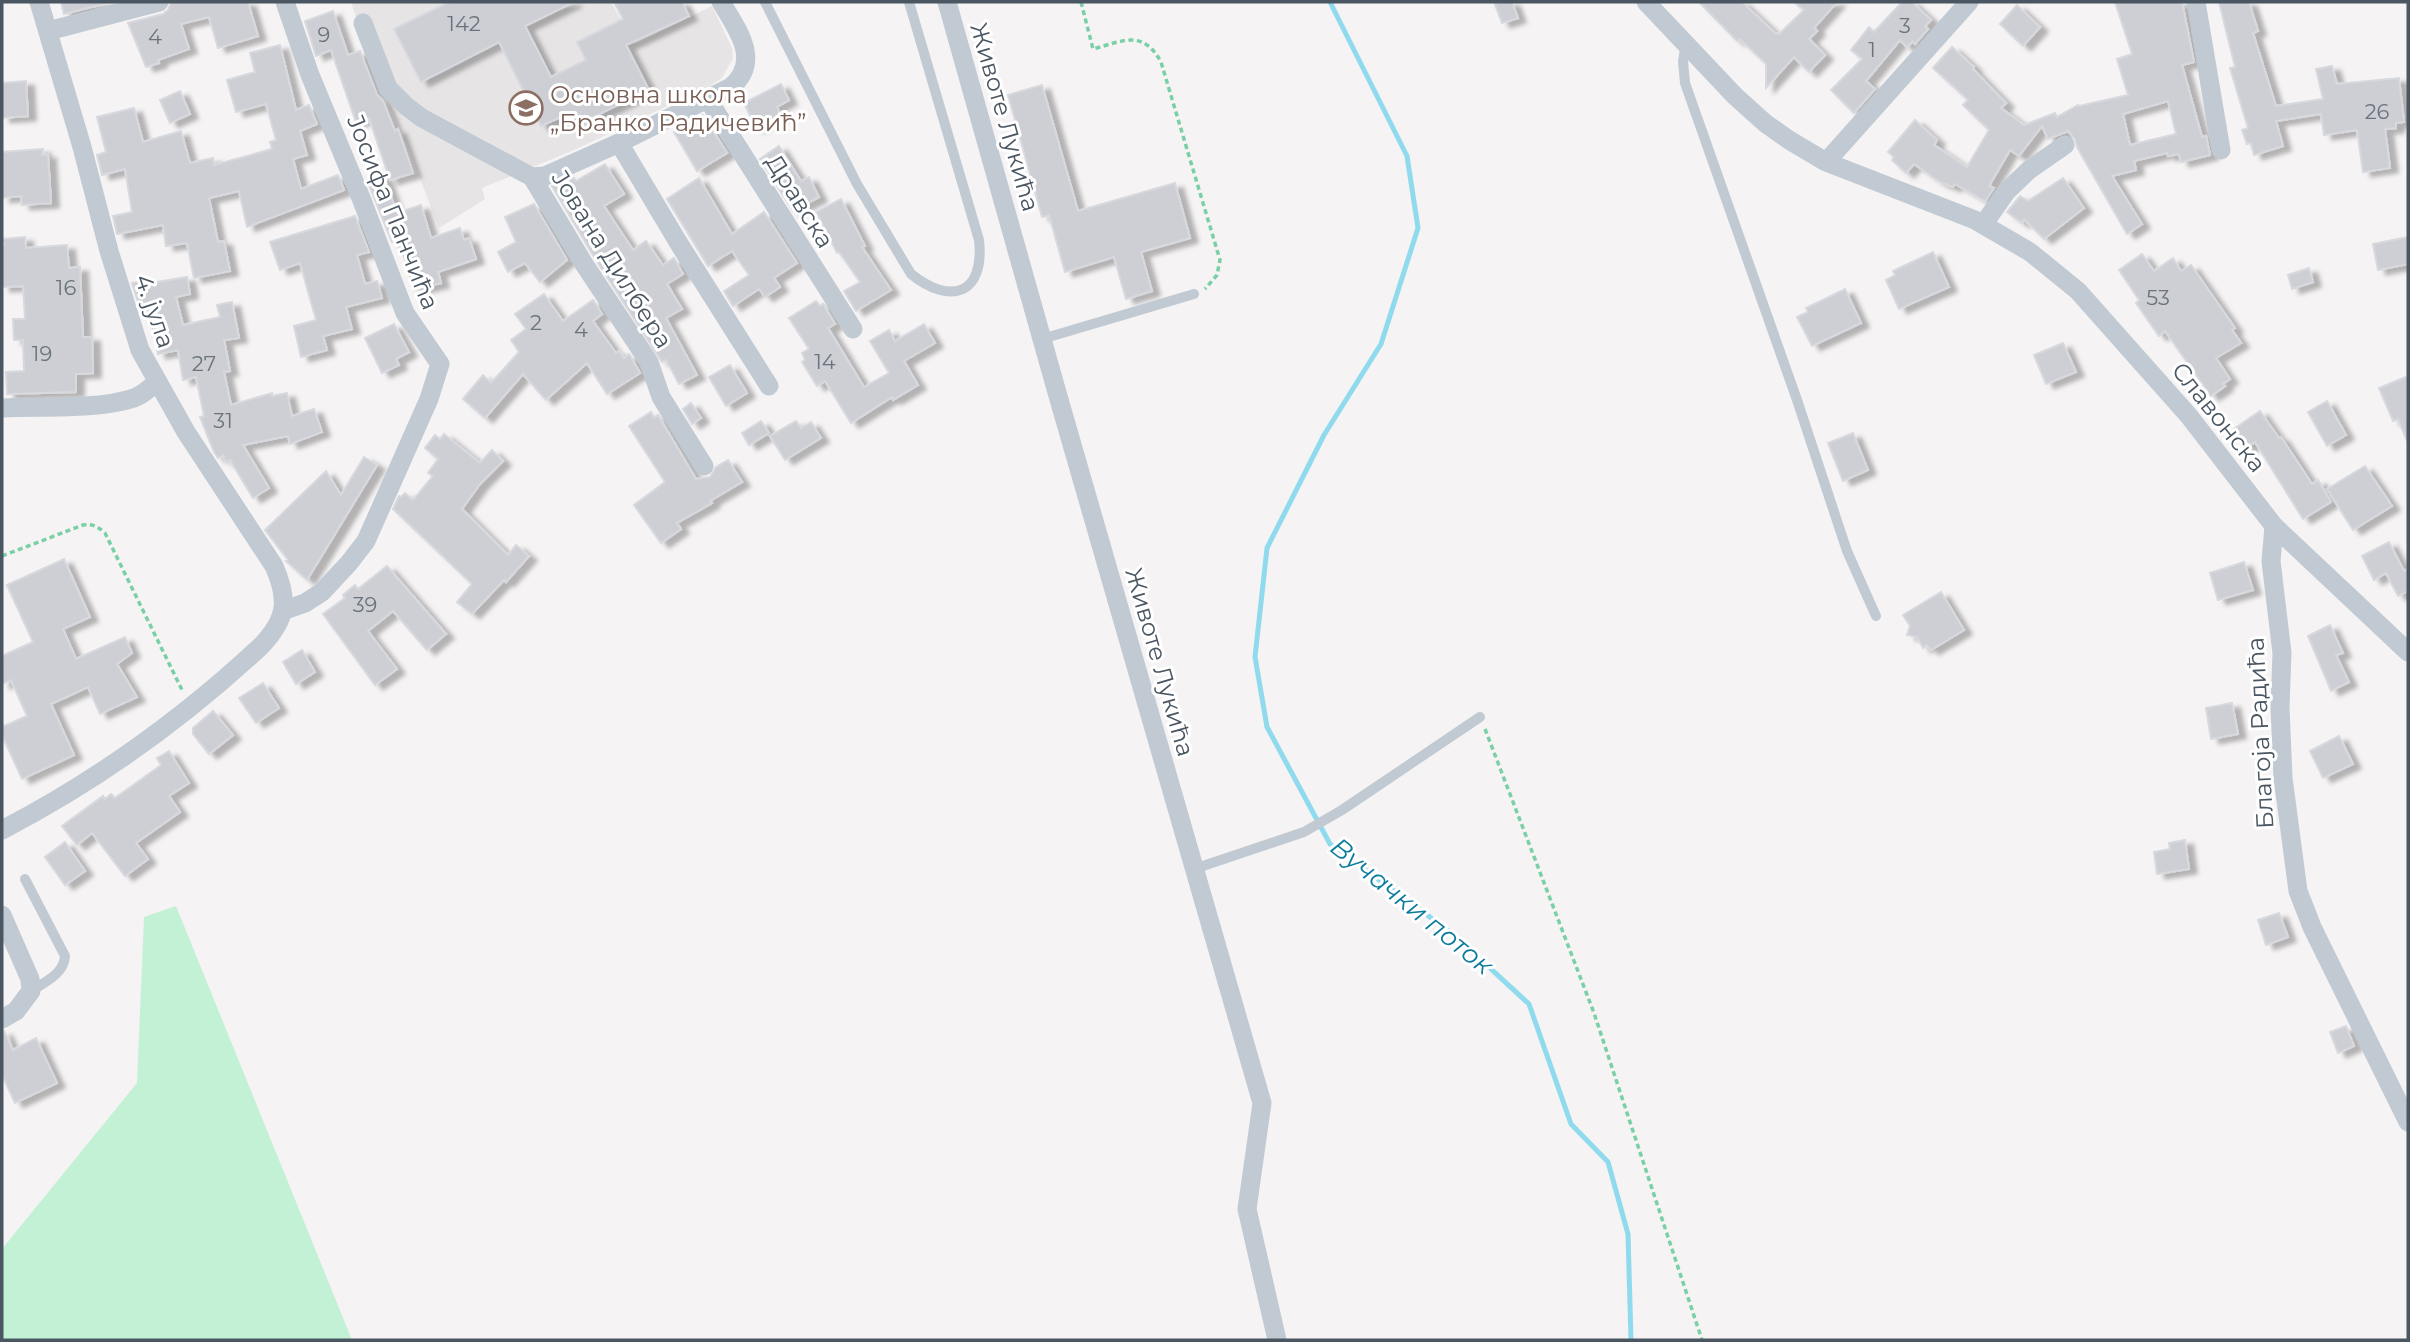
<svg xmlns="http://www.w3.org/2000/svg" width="2410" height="1342" viewBox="0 0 2410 1342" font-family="Montserrat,sans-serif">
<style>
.education{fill:#e6e4e5}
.green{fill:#c3f1d5}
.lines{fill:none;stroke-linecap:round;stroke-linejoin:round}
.stream{stroke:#90daee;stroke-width:5}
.building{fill:#cdcfd5;stroke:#d7d9de;stroke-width:2;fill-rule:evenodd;filter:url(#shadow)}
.path{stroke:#7ad0a6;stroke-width:3.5;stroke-dasharray:5 3.5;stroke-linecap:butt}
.lane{stroke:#c1cad2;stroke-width:10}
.street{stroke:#c1cad2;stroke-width:19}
.labels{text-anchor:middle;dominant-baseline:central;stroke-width:6;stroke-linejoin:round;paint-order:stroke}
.number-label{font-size:21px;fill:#6b747e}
.education-label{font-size:24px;fill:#785e54;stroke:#fff;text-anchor:start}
.street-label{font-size:24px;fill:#4a5661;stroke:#fff}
.water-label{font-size:26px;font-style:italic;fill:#0c7c9b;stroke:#fff}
</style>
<defs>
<filter id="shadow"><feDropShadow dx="8" dy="4.5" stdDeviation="2" flood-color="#0004"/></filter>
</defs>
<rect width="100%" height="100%" fill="#f5f3f3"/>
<!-- education -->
<path class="education" d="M351,2H611L635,44L712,6L732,48L733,58L722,78L710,86L574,150L482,188L485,199L439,228L408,147L379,85Z"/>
<!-- green -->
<path class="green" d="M176,906L352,1340H2V1249L137,1083L144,917Z"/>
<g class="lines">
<!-- stream -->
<path class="stream" d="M1330,2L1407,156L1418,228L1381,344L1324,435L1267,548L1255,657L1267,727L1330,844L1453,934L1529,1004L1571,1124L1608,1162L1628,1234L1631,1340"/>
</g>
<!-- building -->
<path class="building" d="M61,2H111L64,14Z
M171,2H248L258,36L218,48L209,17L181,24L189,49L158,60L159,63L146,67L128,23L163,14L168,10Z
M449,2H574L525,26L551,77L586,60L577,42L623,19L614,2H682L689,16L626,45L649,90L583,122L579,115L566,122L563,116L541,126L499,42L421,82L394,29Z
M1494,2H1512L1518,18L1502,23Z
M1699,2H1742L1775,33L1779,34L1804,10L1794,2H1837L1814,28L1817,31L1809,39L1825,55L1809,72L1794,57L1766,88V64L1740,39L1737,41Z
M1902,2H1912L1931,20L1925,26L1928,29L1915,44L1913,41L1907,47L1900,40L1866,81L1875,89L1854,113L1831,90L1862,59L1851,50L1869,27L1874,32Z
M2115,2H2182L2194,62L2182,65L2202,137L2206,136L2210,155L2181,162L2179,154L2168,156L2167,153L2134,161L2136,170L2112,176L2142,224L2127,234L2077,147L2075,139L2068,131L2048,139L2042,126L2019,156L2010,150L1989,186L1994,188L1985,201L1955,184L1953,187L1940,182L1914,164L1906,173L1892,160L1894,157L1888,152L1915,120L1937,140L1934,145L1967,167L1989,130L1963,105L1968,100L1933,68L1952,47L1974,67L1973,69L2006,103L2001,108L2024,125L2055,113L2057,117L2078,105L2079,106L2128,95L2117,59L2132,54ZM2168,101L2176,134L2130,145L2123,114Z
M2219,2H2249L2258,31L2253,33L2276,106L2323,99L2316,69L2332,66L2337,84L2399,78L2404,122L2396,123V128L2385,129L2390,168L2363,172L2357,130L2324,135L2321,114L2276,121L2283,146L2254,155L2251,143L2247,144L2242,130L2248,128L2230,68L2235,67Z
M2017,5L2040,27L2023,46L2000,24Z
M333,11L348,55L360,51L377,95L383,101L395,131L398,129L413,173L390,180L369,118L356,122L331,50L316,56L305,21Z
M280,45L296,110L309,105L317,124L300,131L307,155L293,159L301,189L338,175L344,190L247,227L239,191L209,198L218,242L224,241L230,271L194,278L187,243L166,246L163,225L117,234L113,216L132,212L125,169L102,175L97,155L106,152L97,117L134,108L143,142L181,131L190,163L213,158L214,165L272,149L270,142L276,140L266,104L236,112L227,80L255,72L250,53Z
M26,81L28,116L2,118V83Z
M781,84L789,100L777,107L781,115L756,128L744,103Z
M1042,85L1078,211L1175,183L1190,238L1141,252L1152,291L1126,299L1114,257L1065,272L1049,215L1042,217L1008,95Z
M180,91L190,114L170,123L160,100Z
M703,115L727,153L697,171L674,132Z
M779,146L801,181L809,177L819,197L793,211L760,159Z
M43,149L42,155L48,154L51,203L22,205L21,196L2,198V152Z
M605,164L624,194L604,206L633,250L646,241L663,265L674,258L683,274L667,284L682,309L666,318L697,375L679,384L666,360L662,362L594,257L552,186L573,177L576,181Z
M383,174L397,213L421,205L431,238L460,228L464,240L469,238L476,259L438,272L441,283L414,290L399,240L392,242L367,180Z
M699,178L732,234L764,212L797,263L774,278L780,287L765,297L759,289L733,306L724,291L749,275L732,251L708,266L667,199Z
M2063,178L2084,208L2044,239L2024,219L2022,223L2007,212L2020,196L2028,201Z
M841,199L865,246L862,247L891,290L856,311L844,291L860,282L839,252L837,253L816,212Z
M534,204L567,260L540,282L525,263L508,272L498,252L516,242L505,217Z
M355,216L369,252L357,255L365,284L377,281L382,298L346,307L352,329L323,336L327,350L301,357L294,326L316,320L300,263L280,270L270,242Z
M25,237L26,248L67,245L69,268L80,267L83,337H92L93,373L76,374V392L7,394L6,372L24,371L23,340H14L13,319H25L23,286L2,287V245H4L3,239Z
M2408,237V264L2378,270L2373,244Z
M1933,252L1949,287L1899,309L1886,280L1895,275L1893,271Z
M2142,254L2154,271L2173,258L2181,271L2191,265L2235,328L2232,330L2241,343L2216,358L2230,379L2223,384L2225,386L2211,396L2165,331L2159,336L2136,303L2139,300L2119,270Z
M2309,268L2313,282L2292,289L2288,275Z
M187,277L190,294L176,297L183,325L220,317L217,305L232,302L239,338L224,340L230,371L224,372L231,405L272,393V396L287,393L292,416L314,409L322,432L290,444L288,436L243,445L269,488L253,498L230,460L226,462L223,455L218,458L214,452L200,417L204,416L196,377L183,380L178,350L158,354L150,316L143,318L132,283L151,280V283Z
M1845,289L1861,323L1812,346L1797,317L1808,312L1806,308Z
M544,294L563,321L593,300L602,314L593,321L616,353L619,351L624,358L629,354L640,373L607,394L587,363L546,400L523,374L485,418L463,399L483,375L491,383L519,352L511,340L526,329L515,314Z
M816,301L820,306L823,304L835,324L828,328L864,387L889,373L870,341L889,330L895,341L924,324L935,343L904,361L918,385L893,400L892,397L851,423L825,381L817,386L802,362L805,360L802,353L809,349L789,318Z
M394,324L409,352L396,359L399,365L382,373L365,338Z
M2063,343L2076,372L2046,384L2034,355Z
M730,365L747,393L726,406L709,377Z
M2408,376V443L2398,419L2393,421L2379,388Z
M2327,401L2346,435L2327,446L2308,412Z
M691,403L701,418L692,424L683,409Z
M2260,411L2279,438L2281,437L2312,484L2318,480L2331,502L2303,519L2255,442L2246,448L2234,429Z
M651,412L654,418L658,415L696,479L710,477L716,467L728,460L742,482L710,501L712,503L677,523L681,529L661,543L634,505L665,482L629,426Z
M761,421L769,433L749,445L742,433Z
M796,421L801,428L811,422L821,438L785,460L770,436Z
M1853,433L1868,470L1843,481L1828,443Z
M444,434L480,463L492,450L503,461L480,484L462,509L508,555L516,545L529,556L506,582L504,580L472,614L457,602L472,584L393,509L399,496L401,497L405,493L413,500L433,476L428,473L438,459L425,448L435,435L440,439Z
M364,457L377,465L307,580L286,561L288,560L265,530L326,471L341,495Z
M2365,466L2392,506L2353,530L2327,489Z
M2389,542L2404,571L2408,569V591L2398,596L2386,573L2374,580L2362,556Z
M64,559L90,617L63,629L76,659L125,637L132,653L117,664L137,697L100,714L88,687L51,704L74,755L22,779L2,735V727L27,716L11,680L2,684V656L33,642L7,585Z
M2244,562L2253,590L2218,600L2210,573Z
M387,566L446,634L427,650L393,611L368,631L397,669L375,685L323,614L345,598L343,595L355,585L358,589Z
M1941,592L1964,630L1931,650L1927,645L1923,648L1917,637L1907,635L1910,626L1903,615Z
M2330,625L2343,653L2336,655L2349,682L2331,691L2308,636Z
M302,650L315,672L296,684L283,662Z
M263,683L279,708L256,723L239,698Z
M2232,703L2238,734L2211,739L2206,708Z
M213,711L233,735L209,754L193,734V728Z
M2339,736L2353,764L2323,778L2310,751Z
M169,751L189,783L169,796L180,812L136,843L148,859L125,876L92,833L77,845L62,826L103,796L105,799L111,794L115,798L161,765L157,758Z
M2185,840L2189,869L2157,874L2154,852L2170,849L2169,843Z
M65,842L85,871L65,885L45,857Z
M2279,913L2288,937L2266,945L2258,920Z
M2346,1026L2354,1046L2338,1053L2330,1032Z
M2,1031H4L13,1050L36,1038L57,1083L15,1103L2,1075Z"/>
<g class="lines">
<!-- path -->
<path class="path" d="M1081,2L1093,49C1123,41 1143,29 1161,62L1220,260L1217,275L1205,289
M2,556L83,525C93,524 97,526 105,533L183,692
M1485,729L1594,1013L1702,1340"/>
<!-- lane -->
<path class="lane" d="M765,2L857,184L911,274C951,306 985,294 979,240L909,2
M1686,44L1683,61L1685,83L1797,400L1847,551L1876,616
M1042,339L1194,294
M1194,869L1304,832L1342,810L1480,717
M25,879L65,956C64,974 45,982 31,991"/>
<!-- street -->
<path class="street" d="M947,2L1058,396L1262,1103L1247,1209L1277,1340
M1646,2L1735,96L1765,123L1789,140L1826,162L1975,220L2030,252L2078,291L2189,416L2274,526L2408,652
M2196,2L2221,150
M363,23L388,88L406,106L422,118L532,177L584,264L649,362L661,397L704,466
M48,31L159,2
M707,98L853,329
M619,143L678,242L769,386
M1826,162L1969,2
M532,177L545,176L619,143L731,87C762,61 737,29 721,2
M1983,225L2006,192L2029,170L2065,145
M2,408C41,406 98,410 134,398C143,395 150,388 157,382
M2274,526L2271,561L2282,653L2280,707L2283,778L2298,891L2312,927L2408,1122
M285,610L305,603L322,592L349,563L366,541L429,399L440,364L405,313L361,198L310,75L285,2
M2,830C96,781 183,719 261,646C287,619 289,600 274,566L186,432L140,350L109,251L82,147L39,2
M2,915L30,979L31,991L16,1011L2,1019"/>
</g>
<!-- icons -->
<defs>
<symbol id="school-ring" viewBox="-11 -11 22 22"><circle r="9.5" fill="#fff" stroke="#8d6e63" stroke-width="1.5"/><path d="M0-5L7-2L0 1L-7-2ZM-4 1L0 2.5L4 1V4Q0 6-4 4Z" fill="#8d6e63"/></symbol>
</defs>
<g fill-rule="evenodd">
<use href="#school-ring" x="507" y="89" width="38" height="38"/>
</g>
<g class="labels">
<!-- number labels -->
<g class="number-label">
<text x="464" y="23">142</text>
<text x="1905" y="25">3</text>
<text x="324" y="34">9</text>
<text x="155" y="36">4</text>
<text x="1872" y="49">1</text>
<text x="2377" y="111">26</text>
<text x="66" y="287">16</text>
<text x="2158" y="297">53</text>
<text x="536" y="322">2</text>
<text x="581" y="329">4</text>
<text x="42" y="353">19</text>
<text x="825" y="361">14</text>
<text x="204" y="363">27</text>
<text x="223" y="420">31</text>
<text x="365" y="604">39</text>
</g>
<!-- education labels -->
<g class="education-label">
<text x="550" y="94">Основна школа<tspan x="550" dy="28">„Бранко Радичевић”</tspan></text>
</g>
<!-- street labels -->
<g class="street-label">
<text transform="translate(1005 117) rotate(74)">Животе Лукића</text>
<text transform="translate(800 201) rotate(58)">Дравска</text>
<text transform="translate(393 212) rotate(68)">Јосифа Панчића</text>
<text transform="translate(612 259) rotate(58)">Јована Дилбера</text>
<text transform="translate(155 311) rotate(71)">4. јула</text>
<text transform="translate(2219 417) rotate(51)">Славонска</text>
<text transform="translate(1160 662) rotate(74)">Животе Лукића</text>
<text transform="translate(2260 733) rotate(-93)">Благоја Радића</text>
</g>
<!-- water labels -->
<g class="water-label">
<text transform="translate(1412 906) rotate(39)">Вучачки поток</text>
</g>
</g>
<!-- border -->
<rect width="2410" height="1342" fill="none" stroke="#4a5661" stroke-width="7"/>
</svg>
